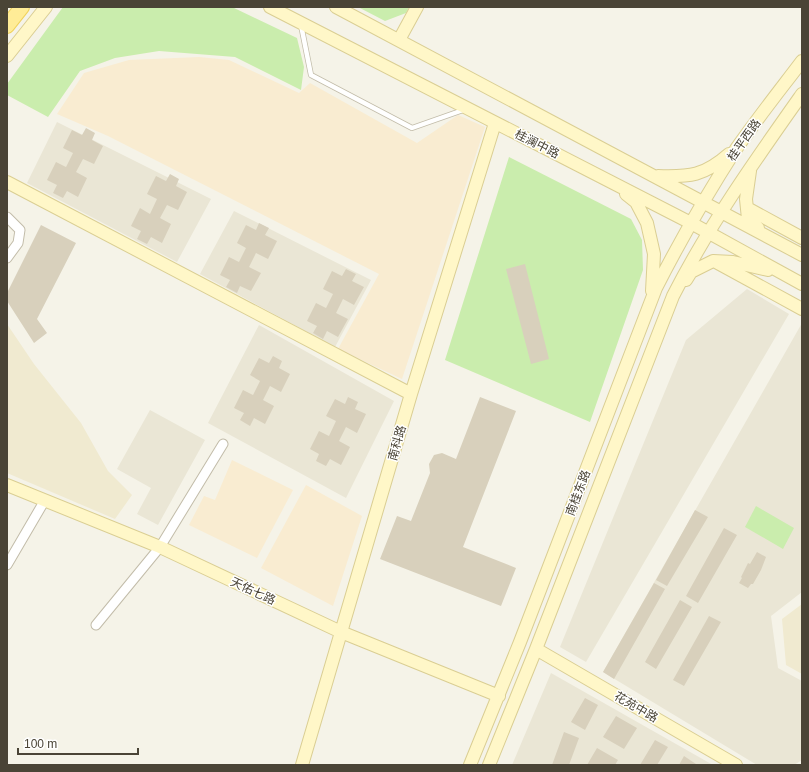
<svg xmlns="http://www.w3.org/2000/svg" width="809" height="772" viewBox="0 0 809 772" font-family="Arial,'Noto Sans SC',sans-serif">
<style>
.residential{fill:#eae6d5}
.commercial{fill:#f9ecd1}
.education{fill:#f0ead0}
.green{fill:#caedad}
.building{fill:#d8d0bc}
.lines{fill:none;stroke-linecap:round;stroke-linejoin:round}
.lane-casing{stroke:#c2bca9;stroke-width:6}
.street-casing{stroke:#c2bca9;stroke-width:11}
.secondary-casing{stroke:#dace93;stroke-width:14}
.primary-casing{stroke:#f0d25c;stroke-width:16}
.lane{stroke:#fff;stroke-width:4.5}
.street{stroke:#fff;stroke-width:9}
.secondary{stroke:#fff7c8;stroke-width:12}
.primary{stroke:#ffec97;stroke-width:14}
.labels{text-anchor:middle;dominant-baseline:central;stroke-width:3;stroke-linejoin:round;paint-order:stroke}
.street-label{font-size:12px;fill:#4a4436;stroke:#fff}
</style>
<rect width="100%" height="100%" fill="#f5f3e8"/>
<!-- residential -->
<path class="residential" d="M57,122L211,199L177,262L27,183Z
M234,211L371,280L335,347L200,274Z
M747,289L789,314L586,662L560,647L686,340Z
M802,323V592L771,616L778,668L802,681V760L794,765H757L603,672Z
M259,325L394,401L346,498L208,423Z
M150,410L205,440L158,525L137,514L151,488L117,469Z
M551,673L713,765H512Z"/>
<!-- commercial -->
<path class="commercial" d="M199,57L229,60L299,93L310,83L417,143L458,115L485,127L402,379L338,349L379,274L108,136L57,114L84,73L129,60Z
M232,460L293,490L257,558L189,525L204,496L215,500Z
M306,485L362,516L333,606L261,568Z"/>
<!-- education -->
<path class="education" d="M7,324L34,364L81,423L108,471L132,495L115,519L7,473Z
M802,604V674L786,665L782,619Z"/>
<!-- green -->
<path class="green" d="M63,7H232L297,38L304,67L301,90L235,57L159,51L115,58L80,71L48,117L7,95V84Z
M358,7H409L406,13L385,21Z
M509,157L631,219L642,240L643,270L590,422L445,360Z
M756,506L794,528L783,549L745,527Z"/>
<!-- building -->
<path class="building" d="M86,128L95,133L92,140L103,146L94,164L83,159L76,172L87,178L78,197L67,191L63,198L53,193L57,185L47,180L56,162L66,167L73,153L63,148L72,130L82,135Z
M170,174L179,179L176,186L187,192L178,210L167,205L160,218L171,224L162,243L151,237L147,244L137,239L141,231L131,226L140,208L150,214L157,199L147,194L156,176L166,181Z
M259,223L269,228L265,235L277,241L268,259L256,253L249,267L261,273L251,291L240,286L237,293L226,287L230,280L220,275L229,257L239,262L246,248L237,243L246,225L256,230Z
M41,225L76,243L37,319L47,333L34,343L7,301V293Z
M525,264L549,359L531,364L506,269Z
M346,269L356,274L352,281L364,287L354,305L343,299L336,313L348,319L338,337L327,331L323,339L313,333L317,326L307,321L316,303L326,308L333,294L323,289L332,271L342,276Z
M273,356L282,361L279,368L290,374L281,392L270,386L263,400L274,406L265,424L254,418L250,426L240,420L244,413L234,408L243,390L253,395L260,381L250,375L259,358L269,363Z
M348,397L358,402L355,409L366,414L357,433L346,427L339,441L350,447L341,465L330,459L326,466L316,461L319,454L310,449L319,431L329,436L336,421L326,416L335,399L345,404Z
M480,397L516,411L463,547L516,568L501,606L380,559L397,516L411,521L430,473L429,464L434,455L442,453L456,459Z
M695,510L708,517L667,586L656,580Z
M724,528L737,535L698,603L686,596Z
M757,552L766,557L761,570L753,584H751L748,588L739,583L742,578L741,577L748,563L750,564Z
M654,583L665,589L614,679L603,672Z
M680,600L692,607L656,669L645,662Z
M709,616L721,622L684,686L673,680Z
M585,698L598,705L585,730L571,722Z
M616,716L637,728L624,749L603,737Z
M564,732L579,738L569,765H552Z
M655,740L668,747L657,765H640Z
M597,748L618,760L615,765H587Z
M684,756L696,764L695,765H679Z"/>
<g class="lines">
<defs>
<path id="lane" d="M301,25L311,75L412,128L466,109"/>
<path id="street" d="M7,217L20,230L18,243L7,258
M7,565L45,500
M96,625L160,547L223,444"/>
<path id="secondary" d="M270,7L691,223L802,284
M336,7L802,255
M399,40L417,7
M7,56L46,7
M750,171L746,199L748,219L758,228
M658,176C690,177 704,176 729,154
M7,182L411,394
M626,194L636,202L647,223L654,254L652,291
M747,208L802,238
M716,262L802,309
M686,280L691,272L713,261L733,262L768,270
M7,485L160,547L341,632L499,696
M536,649L736,765
M302,765L411,394L495,123
M470,765L520,642L656,288C680,241 707,194 736,149C757,119 780,90 802,61
M489,765L536,649L673,296C709,225 756,159 802,94"/>
<path id="primary" d="M7,26L22,7"/>
</defs>
<!-- lane casing -->
<use href="#lane" class="lane-casing"/>
<!-- street casing -->
<use href="#street" class="street-casing"/>
<!-- secondary casing -->
<use href="#secondary" class="secondary-casing"/>
<!-- primary casing -->
<use href="#primary" class="primary-casing"/>
<!-- lane -->
<use href="#lane" class="lane"/>
<!-- street -->
<use href="#street" class="street"/>
<!-- secondary -->
<use href="#secondary" class="secondary"/>
<!-- primary -->
<use href="#primary" class="primary"/>
</g>
<g class="labels">
<!-- street labels -->
<g class="street-label">
<text transform="translate(744 140) rotate(-55)">桂平西路</text>
<text transform="translate(537 144) rotate(27)">桂澜中路</text>
<text transform="translate(397 443) rotate(-74)">南科路</text>
<text transform="translate(578 493) rotate(-69)">南桂东路</text>
<text transform="translate(253 591) rotate(25)">天佑七路</text>
<text transform="translate(636 707) rotate(30)">花苑中路</text>
</g>
</g>
<!-- border -->
<rect width="809" height="772" fill="none" stroke="#4a4436" stroke-width="16"/>
<!-- scale -->
<path d="M18 748v6h120v-6" fill="none" stroke="#4a4436" stroke-width="2"/>
<text x="24" y="748" font-size="12" fill="#4a4436" stroke="#ffffff" stroke-width="3" paint-order="stroke">100 m</text>
</svg>
